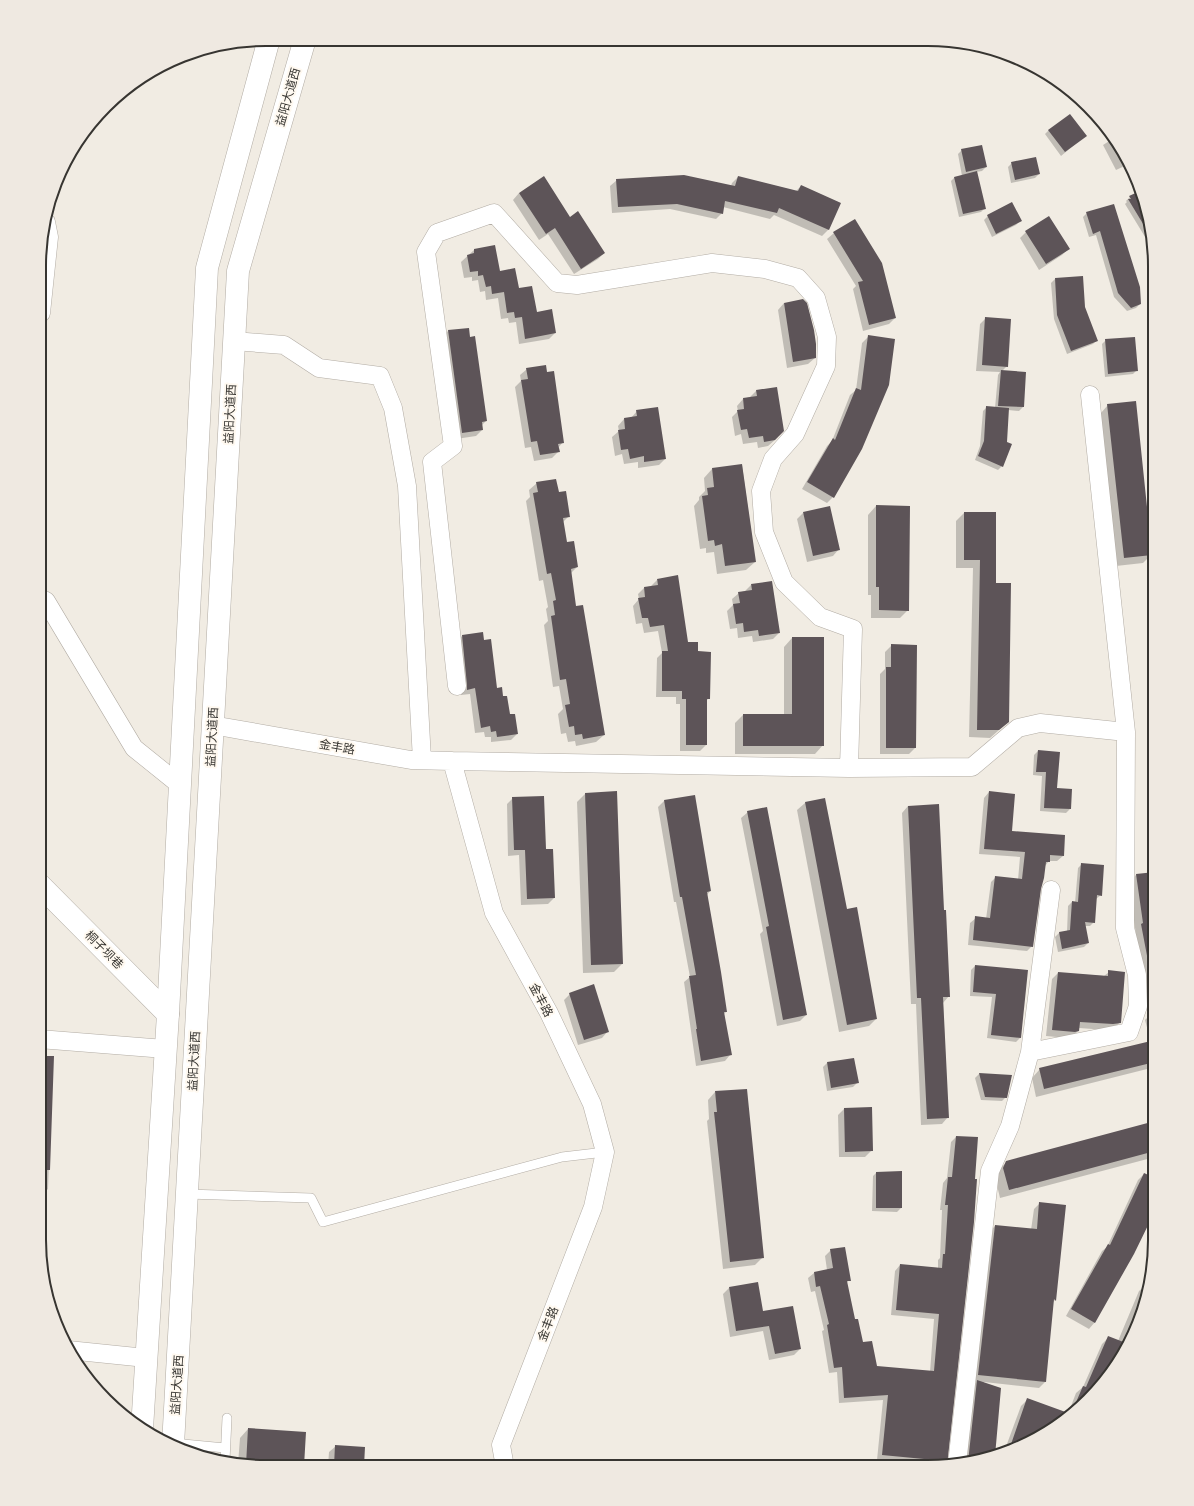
<svg xmlns="http://www.w3.org/2000/svg" width="1194" height="1506" viewBox="0 0 1194 1506" font-family="'Varela Round','Noto Sans SC',sans-serif">
<style>
.shadow{fill:#0003}
.building{fill:#5d5458}
.lines{fill:none;stroke-linecap:round;stroke-linejoin:round}
.lane-casing{stroke:#b2aca4;stroke-width:10}
.street-casing{stroke:#b2aca4;stroke-width:19}
.secondary-casing{stroke:#b2aca4;stroke-width:23}
.primary-casing{stroke:#b2aca4;stroke-width:23}
.lane{stroke:#fff;stroke-width:9}
.street{stroke:#fff;stroke-width:18}
.secondary{stroke:#fff;stroke-width:22}
.primary{stroke:#fff;stroke-width:22}
.labels{text-anchor:middle;dominant-baseline:central;stroke-width:4;stroke-linejoin:round;paint-order:stroke}
.street-label{font-size:12px;fill:#373531;stroke:#fff9f0}
.rim{fill:none;stroke:#373531;stroke-width:2}
</style>
<rect width="100%" height="100%" fill="#f1ece3"/>
<!-- shadow -->
<path class="shadow" d="M1049,130L1085,136L1061,156L1045,134Z
M1114,138L1125,153L1129,164L1116,170L1103,145Z
M962,150L986,167L982,171L976,172L985,208L981,212L959,217L951,181L955,177L962,176L958,154Z
M1012,163L1039,174L1035,178L1011,183L1008,167Z
M738,177L796,191L801,186L840,203L828,230L822,236L774,215L770,219L723,207L722,213L716,219L670,209L612,213L610,186L617,180L731,186L732,183Z
M1141,192L1147,207L1153,250L1125,204L1127,202L1126,201L1130,197Z
M519,193L570,218L604,253L598,259L574,274L548,234L539,240L513,200Z
M1113,205L1140,304L1136,308L1127,311L1114,297L1096,235L1089,237L1083,217L1087,213Z
M988,216L1020,221L1016,225L992,237L984,220Z
M855,220L895,318L889,324L863,331L853,289L856,286L827,239L834,233Z
M1026,232L1068,249L1062,255L1039,270L1020,238Z
M474,250L518,290L536,313L555,333L549,339L519,344L516,322L509,323L508,318L501,319L498,298L486,300L485,291L480,292L478,280L472,281V277L464,278L461,262Z
M1055,279L1097,340L1093,344L1067,354L1054,319L1051,283Z
M784,303L815,358L808,364L787,368L778,310Z
M986,318L1007,366L1002,371L1025,373L1023,407L1019,411L1008,410L1002,466L998,470L975,460L980,446L983,411L987,407L995,408L998,375L1000,372L976,371L980,324Z
M468,329L486,421L482,425V430L476,436L456,439L442,338L448,331Z
M868,337L861,449L833,497L827,503L802,489L827,446L832,441L850,395L856,390L862,343Z
M1106,340L1137,370L1133,374L1105,377L1102,344Z
M527,369L563,442L558,448L559,451L552,458L534,461L531,447L525,448L515,387L521,381L520,375Z
M776,388L775,440L768,446L758,448L757,442L743,444L741,434L735,436L732,417L738,411L737,406L743,399L750,397L756,391Z
M1108,405L1151,555L1143,563L1116,566L1100,414Z
M637,411L665,459L659,465L638,468V462L624,464L622,454L615,456L612,437L619,431L618,426L624,419L631,418Z
M742,465L755,562L746,570L717,574L714,552L706,553V548L700,549L694,506L699,500V497L705,491L704,478L712,469Z
M537,483L558,493L569,516L563,522L566,544L577,567L570,574L575,607L604,735L596,742L576,746L575,741L568,742L566,733L561,734L558,714L563,709L559,686L553,687L544,625L548,621L546,609L548,607L543,580L539,581L526,501L530,497L529,490Z
M876,506L908,610L900,618H871V595H868V515Z
M803,513L839,549L833,556L807,562L797,519Z
M964,513L995,584L1008,722L990,738L969,737L973,568H956V521Z
M657,580L688,643L697,652L709,698L706,701V745L700,751H680V704H676V697H656L657,658L662,653L658,631L644,633L642,623L636,624L633,606L639,599L638,594L644,588L651,586Z
M751,585L779,633L773,639L753,642L752,636L738,638L737,628L730,629L727,611L733,605L732,599L739,593L745,591Z
M462,636L502,697L517,734L511,740L491,742V737H485L484,732L475,733L470,694L461,695L456,642Z
M792,638L823,745L815,754H735V723L743,715H784V647Z
M892,645L915,748L909,754H880V674L885,669V652Z
M1038,751L1056,789L1070,809L1066,813L1040,811L1042,776L1033,775L1034,755Z
M989,792L1011,832L1064,836L1063,856L1057,861H1049L1045,866L1040,888L1032,946L1027,951L968,945L970,923L976,918L986,919L991,882L996,877L1018,880L1020,857L979,854L984,798Z
M585,794L622,964L614,972L583,973L577,802Z
M694,796L710,891L707,895L726,1012L724,1014L730,1055L725,1061L696,1066L684,982L690,977L676,902H674L658,807L664,801Z
M513,798L545,850L554,898L548,904L521,905L519,855L508,856L507,804Z
M824,799L846,910L876,1019L869,1026L839,1032L797,810L805,803Z
M908,806L949,996L943,1003L948,1117L942,1124L921,1125L916,1004H911L902,813Z
M748,812L806,1015L800,1021L777,1026L760,934L763,931L741,818Z
M1082,864L1101,895L1096,899L1094,922L1090,926H1085L1088,943L1084,947L1058,952L1055,937L1059,933L1067,932L1068,906L1072,902L1075,903L1078,868Z
M1155,873V1035H1149L1145,1020L1149,1016L1139,958L1129,882L1136,875Z
M975,966L1027,971L1020,1038L1016,1042L987,1038L992,997L970,996L971,970Z
M1109,972L1120,1022L1114,1029L1106,1030L1079,1028L1078,1031L1072,1037L1068,1038L1046,1036L1052,979L1058,973L1104,976Z
M570,994L608,1031L602,1038L578,1045L564,1000Z
M1155,1041V1067L1036,1097L1032,1078L1040,1069Z
M39,1057H53L48,1189L40,1197Z
M854,1059L857,1083L853,1087L827,1091L823,1067L827,1063Z
M979,1074L1010,1076L1006,1097L1002,1101L981,1100L975,1078Z
M715,1092L763,1257L755,1265L723,1269L707,1121L709,1119L708,1100Z
M844,1109L872,1150L865,1157H839L838,1115Z
M1155,1122V1157L1000,1198L995,1177L998,1170L1007,1162Z
M956,1137L946,1466L918,1467L919,1464L877,1460L883,1400L839,1403L837,1372L829,1373L822,1331L824,1330L815,1291L811,1292L808,1278L814,1273L827,1270L825,1256L831,1250L849,1280L846,1284L854,1320L862,1344L876,1367L930,1372L934,1319L891,1315L895,1271L900,1265L938,1268V1260L940,1258L942,1210H940L943,1183L947,1178L951,1142Z
M876,1173L901,1208L897,1212L872,1211L873,1176Z
M1144,1174L1095,1322L1089,1329L1066,1316L1102,1251L1107,1247L1138,1180Z
M1040,1203L1065,1206L1055,1300L1052,1303L1045,1382L1039,1388L984,1382L993,1456L987,1459L963,1463L972,1386L976,1382L972,1381L989,1232L995,1226L1031,1230L1034,1209Z
M1146,1285L1148,1286L1143,1312L1117,1366L1088,1401L1041,1437L1004,1452L1021,1406L1028,1399L1068,1414L1076,1393L1083,1387L1102,1344L1109,1337L1118,1341L1139,1291Z
M729,1288L762,1313L800,1349L794,1355L769,1360L763,1331L730,1337L723,1294Z
M248,1429L305,1433L303,1466H251L238,1464L240,1438Z
M336,1446L364,1448L363,1466H328L329,1452Z"/>
<!-- building -->
<path class="building" d="M1070,114L1087,136L1065,152L1048,130Z
M982,145L987,167L966,172L961,149Z
M1036,157L1040,174L1015,180L1011,162Z
M977,171L986,209L963,214L954,177Z
M684,175L735,186L738,176L798,191L801,185L841,203L829,230L779,208L777,213L725,201L723,214L677,204L618,207L616,179Z
M544,176L570,217L578,211L605,253L581,269L555,228L546,234L519,193Z
M1140,191L1147,207L1151,237L1128,199H1131L1129,196Z
M1012,202L1022,221L996,234L987,215Z
M1114,204L1140,287L1141,304L1131,308L1118,293L1100,231L1093,234L1086,212Z
M1049,216L1070,249L1046,264L1025,231Z
M855,219L882,263L896,318L869,325L858,282L863,281L833,232Z
M495,245L500,271L515,268L519,288L532,286L537,312L552,309L556,333L525,339L522,317L515,318L514,312L507,313L504,292L492,294L491,286L486,287L483,275L478,276V271L470,272L467,255L474,253V249Z
M1083,276L1085,307L1098,341L1071,351L1057,315L1055,278Z
M803,299L807,303L814,330L816,344V358L793,362L784,303Z
M985,317L1011,319L1008,367L982,365Z
M469,328L470,337L475,336L487,421L482,422L483,430L462,433L448,330Z
M868,335L895,339L889,385L862,449L834,498L807,482L833,438L835,440L856,388L861,390Z
M1135,337L1138,371L1108,374L1105,339Z
M546,365L547,372L554,371L564,443L558,444L560,452L540,455L537,441L531,442L521,380L528,379L526,368Z
M1001,370L1026,372L1024,407L998,406Z
M777,387L784,431L775,440L764,442L763,436L749,438L747,429L741,430L737,410L744,409L743,398L757,396L756,390Z
M1136,401L1152,555L1124,558L1107,404Z
M986,406L1009,408L1007,442L1012,444L1003,467L978,456L984,441Z
M658,407L666,459L644,462V456L630,459L628,449L621,450L618,430L625,429L624,418L637,416L636,410Z
M742,464L756,562L725,566L722,544L715,546L714,540L708,541L702,496L708,495L707,488L714,487L712,468Z
M556,479L559,492L566,491L570,517L563,518L567,542L574,541L578,567L571,569L576,606L583,605L605,735L583,739L582,734L575,735L574,726L569,727L565,705L570,704L566,679L560,680L551,616L555,615L553,601L556,600L551,573L547,574L533,493L538,492L536,482Z
M876,505L910,506L909,611L879,610V587H876Z
M830,506L840,550L813,556L803,512Z
M964,512H996V583H1011L1009,722L999,730H977L980,560H964Z
M678,575L688,642H698V651L711,652L710,699H707V745H686V699H682V691H662V651H668L664,625L650,627L648,618H642L638,598L645,597L644,587L658,585L657,579Z
M772,581L780,633L759,636L758,630L744,632L743,623L736,624L733,604L740,603L738,592L752,590L751,584Z
M483,632L484,640L491,639L497,688L502,687L503,696H507L510,714H515L518,734L497,737L496,731L491,732L490,726L481,728L475,688L467,690V685L462,635Z
M792,637H824V746H743V714H792Z
M891,644L917,645L916,748H886V667H891Z
M1038,750L1060,752L1057,788L1072,789L1071,809L1044,808L1046,772H1036Z
M617,791L623,964L591,965L585,793Z
M989,791L1015,794L1012,831L1065,835L1064,856L1050,855V862H1046L1044,878L1041,889L1033,947L973,940L975,916L990,918L995,876L1022,879L1025,852L984,849Z
M695,795L711,891L707,892L721,972L727,1012H724L732,1055L701,1061L696,1029H697L689,976L696,975L682,897H680L664,800Z
M544,796L546,849H553L555,898L527,899L525,850H514L512,797Z
M825,798L847,909L857,907L877,1019L847,1025L805,802Z
M939,804L944,910H946L950,997H943L949,1118L927,1119L921,998H917L908,806Z
M767,807L807,1015L783,1020L766,927L769,926L747,811Z
M1081,863L1104,865L1102,896L1097,895L1095,923L1085,922L1089,943L1062,949L1059,932L1070,930L1072,901L1078,902Z
M1155,872V961H1148L1141,924L1143,923L1136,874Z
M975,965L1028,970L1021,1038L991,1035L996,994L973,992Z
M1108,970L1125,972L1121,1023L1113,1024L1080,1022L1079,1031L1075,1032L1052,1030L1058,972L1108,976Z
M594,984L609,1032L584,1040L569,993Z
M1155,1040V1062L1044,1089L1039,1068Z
M39,1056H54L50,1170H39Z
M854,1058L859,1083L831,1088L827,1062Z
M979,1073L1012,1075L1007,1098L985,1097Z
M747,1089L764,1258L730,1262L714,1112H717L715,1091Z
M872,1107L873,1151L845,1152L844,1108Z
M1155,1121V1151L1009,1190L1003,1168L1006,1161Z
M956,1136L978,1137L975,1179H977L974,1222L947,1466L923,1467L924,1459L882,1455L888,1395L844,1398L842,1367L834,1368L827,1325L829,1324L820,1286L816,1287L814,1272L833,1268L830,1249L845,1247L851,1281H847L855,1319H858L863,1342L872,1341L877,1366L934,1371L939,1314L896,1310L900,1264L942,1268L943,1254H945L948,1205H945L948,1177H952Z
M902,1171V1208H876V1172Z
M1144,1173L1155,1178V1211L1134,1254L1095,1323L1071,1309L1108,1244L1110,1245Z
M1039,1202L1066,1205L1056,1301L1054,1299L1046,1382L978,1375L995,1225L1037,1229Z
M758,1282L763,1311L793,1306L801,1349L775,1354L769,1326L736,1331L729,1287Z
M1108,1336L1126,1343L1115,1368L1088,1401L1071,1414L1083,1386L1086,1387Z
M977,1380L1001,1388L995,1456L987,1459L968,1462Z
M1027,1398L1071,1414L1041,1437L1009,1450Z
M248,1428L306,1432L304,1466L246,1465Z
M335,1445L365,1447L364,1466H334Z"/>
<g class="lines">
<defs>
<path id="lane" d="M187,1194L311,1198L323,1222L562,1157L605,1152
M173,1443L225,1448
M225,1461L227,1418"/>
<path id="street" d="M41,313L49,237L46,222
M234,341L284,345L319,368L380,376L393,408L407,486L422,760
M40,598L46,601L134,748L180,785
M457,686L432,462L453,446L426,252L437,233L494,213L557,283L577,285L712,263L765,269L798,278L816,298L827,337L826,366L795,434L773,459L761,491L764,532L784,582L820,617L853,629L849,768
M212,725L411,760L452,761L494,913L549,1013L592,1104L605,1152L593,1207L501,1445L505,1467
M452,761L849,768L972,767L1018,728L1040,723L1126,732
M39,1039L165,1049
M1030,1052L1051,890
M68,1350L146,1358
M957,1464L990,1171L1010,1126L1030,1052L1129,1032L1138,1006L1137,975L1125,928L1126,732L1090,395"/>
<path id="secondary" d="M40,885L168,1014"/>
<path id="primary" d="M142,1429L168,1014L207,268L269,39
M173,1445L238,271L305,39"/>
</defs>
<!-- lane casing -->
<use href="#lane" class="lane-casing"/>
<!-- street casing -->
<use href="#street" class="street-casing"/>
<!-- secondary casing -->
<use href="#secondary" class="secondary-casing"/>
<!-- primary casing -->
<use href="#primary" class="primary-casing"/>
<!-- lane -->
<use href="#lane" class="lane"/>
<!-- street -->
<use href="#street" class="street"/>
<!-- secondary -->
<use href="#secondary" class="secondary"/>
<!-- primary -->
<use href="#primary" class="primary"/>
</g>
<g class="labels">
<!-- street labels -->
<g class="street-label">
<text transform="translate(288 97) rotate(-74)">益阳大道西</text>
<text transform="translate(230 414) rotate(-87)">益阳大道西</text>
<text transform="translate(212 737) rotate(-87)">益阳大道西</text>
<text transform="translate(337 747) rotate(10)">金丰路</text>
<text transform="translate(104 950) rotate(45)">桐子坝巷</text>
<text transform="translate(541 1000) rotate(62)">金丰路</text>
<text transform="translate(194 1061) rotate(-87)">益阳大道西</text>
<text transform="translate(548 1324) rotate(-69)">金丰路</text>
<text transform="translate(177 1385) rotate(-86)">益阳大道西</text>
</g>
</g>
<!-- crop -->
<path d="M0 0H1194V1506H0ZM266 46H928A220 220 0 0 1 1148 266V1240A220 220 0 0 1 928 1460H266A220 220 0 0 1 46 1240V266A220 220 0 0 1 266 46Z" fill="#efe9e1" fill-rule="evenodd"/>
<path class="rim" d="M266 46H928A220 220 0 0 1 1148 266V1240A220 220 0 0 1 928 1460H266A220 220 0 0 1 46 1240V266A220 220 0 0 1 266 46Z"/>
</svg>
